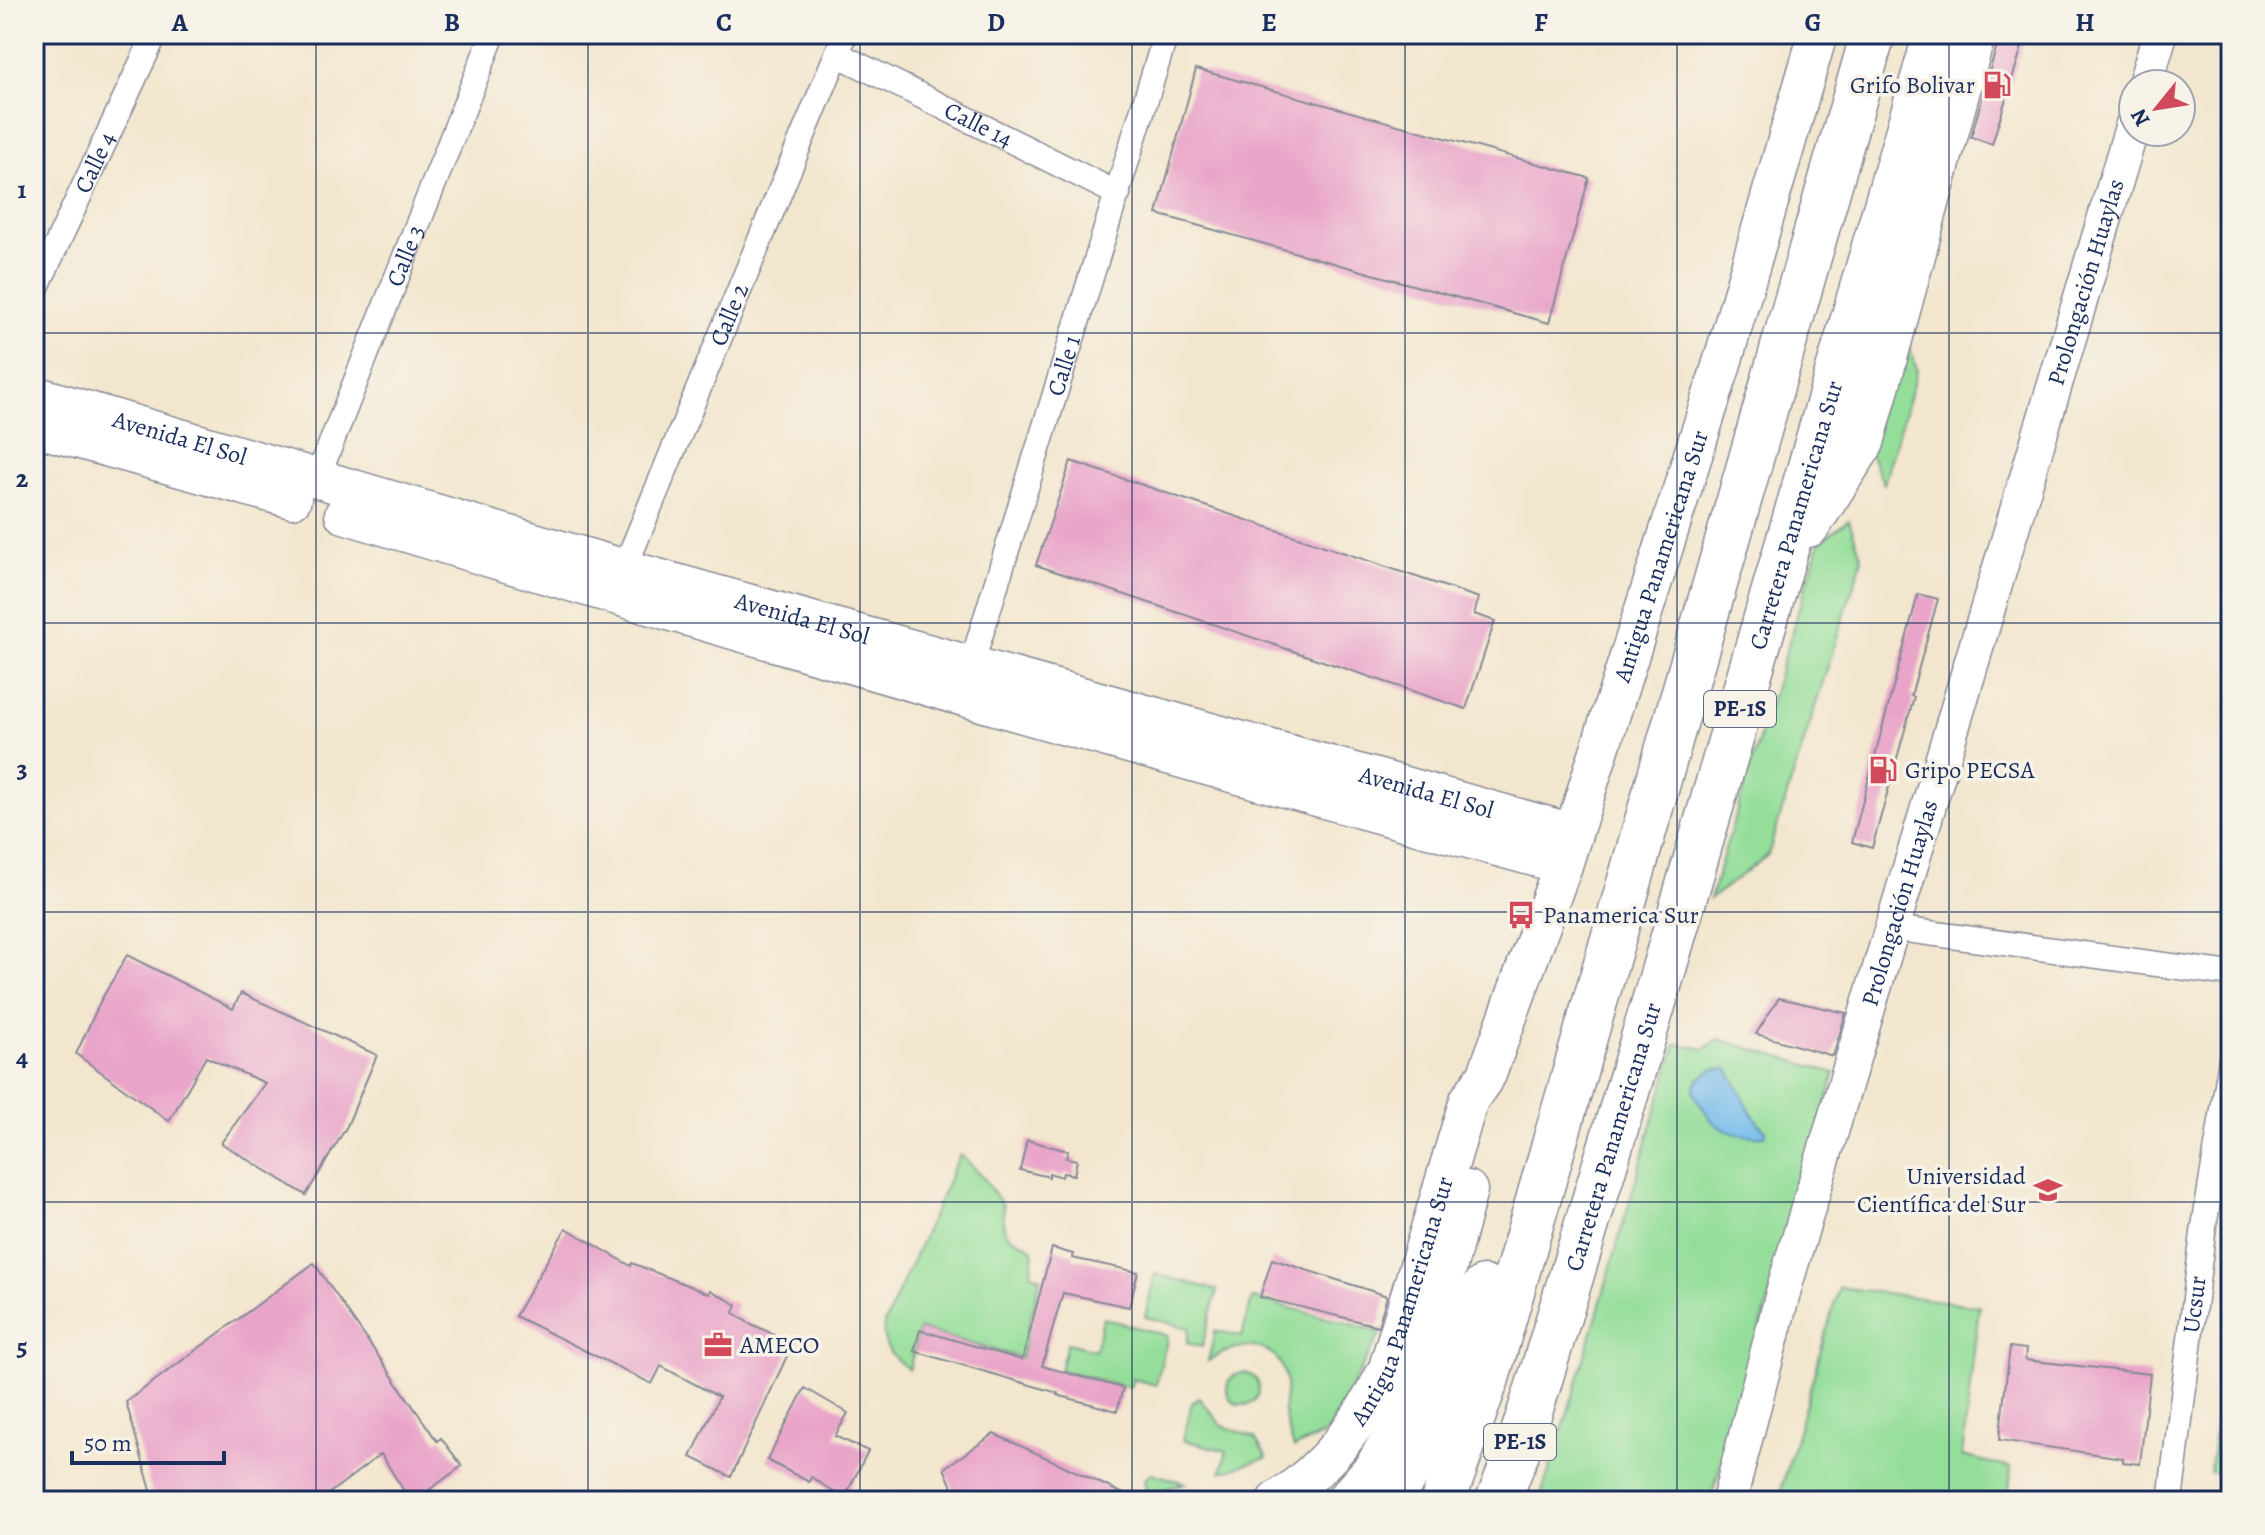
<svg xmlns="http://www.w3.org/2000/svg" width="2265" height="1535" viewBox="0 0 2265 1535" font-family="Alegreya,serif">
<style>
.green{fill:#94de9a;stroke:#58867c;stroke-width:2}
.water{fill:#74bcec;stroke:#4876a5;stroke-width:2}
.building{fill:#e9a4c9}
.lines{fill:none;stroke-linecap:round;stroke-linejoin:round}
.street-casing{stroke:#878a96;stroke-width:27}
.secondary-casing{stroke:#878a96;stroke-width:37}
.primary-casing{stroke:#878a96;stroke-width:41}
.highway-casing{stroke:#878a96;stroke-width:47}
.street{stroke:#fff;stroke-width:24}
.secondary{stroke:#fff;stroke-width:34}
.primary{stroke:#fff;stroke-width:38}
.highway{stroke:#fff;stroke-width:44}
.grid{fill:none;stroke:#1b2f5e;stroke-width:2;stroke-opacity:0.55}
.labels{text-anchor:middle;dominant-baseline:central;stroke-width:7;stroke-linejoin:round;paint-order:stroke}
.shield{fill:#f7f3e8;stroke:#5d6a87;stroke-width:2}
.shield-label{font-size:22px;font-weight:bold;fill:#1b2f5e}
.poi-label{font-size:24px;fill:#1b2f5e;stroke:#f7f3e8;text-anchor:start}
.street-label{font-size:24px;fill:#1b2f5e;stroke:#f7f3e8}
.neatline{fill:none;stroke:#1b2f5e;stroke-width:3}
.grid-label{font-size:26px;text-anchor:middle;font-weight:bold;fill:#1b2f5e}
</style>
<rect width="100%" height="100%" fill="#f7f3e8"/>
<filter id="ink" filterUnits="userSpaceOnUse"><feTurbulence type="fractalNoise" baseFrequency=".0125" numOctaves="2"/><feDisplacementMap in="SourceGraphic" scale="16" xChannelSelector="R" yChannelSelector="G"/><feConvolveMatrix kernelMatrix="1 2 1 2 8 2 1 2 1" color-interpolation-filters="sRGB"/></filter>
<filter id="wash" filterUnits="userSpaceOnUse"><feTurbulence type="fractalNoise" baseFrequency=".006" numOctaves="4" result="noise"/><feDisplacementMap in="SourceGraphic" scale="32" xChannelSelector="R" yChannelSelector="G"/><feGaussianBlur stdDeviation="1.8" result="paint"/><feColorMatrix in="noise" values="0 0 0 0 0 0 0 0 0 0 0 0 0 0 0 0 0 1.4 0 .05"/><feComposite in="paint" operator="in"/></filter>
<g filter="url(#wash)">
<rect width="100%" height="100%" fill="#f3e6ce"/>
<!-- green -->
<path class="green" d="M1901,324L1917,370L1884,484L1869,452Z
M1849,520L1862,559L1768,855L1710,899L1819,543Z
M1718,1039L1835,1073L1710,1501H1539C1590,1351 1629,1196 1676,1044L1705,1049Z
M960,1154L982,1176L1003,1206V1224L1008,1235L1032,1248L1034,1254L1031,1274L1041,1277L1021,1358L920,1329L909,1370C893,1357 881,1347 884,1325Z
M1155,1274L1217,1290L1202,1347L1187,1343L1189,1328L1145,1317Z
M1839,1287L1979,1306L1962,1456L2011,1468L2008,1501H1778Z
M1252,1298L1381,1332L1331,1425L1324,1434L1294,1448C1291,1437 1285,1424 1284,1412C1282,1402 1287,1392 1286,1381C1279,1338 1237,1341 1208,1361L1215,1331L1242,1336Z
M1103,1318L1168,1336L1156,1385L1133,1379L1130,1388L1060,1370L1067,1343L1095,1350Z
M2225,1334H2231V1475L2210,1472Z
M1227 1389a16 16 0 1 1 32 0a16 16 0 1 1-32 0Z
M1200,1398L1221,1425L1255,1438L1267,1458L1221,1472L1227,1451L1183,1440L1192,1402Z
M1151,1473L1185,1483L1147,1494L1144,1480Z"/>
<!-- water -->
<path class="water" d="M1714,1069H1727C1742,1089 1748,1114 1766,1131L1765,1136C1750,1137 1727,1134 1715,1124C1710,1120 1707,1113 1703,1108C1687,1089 1693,1080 1714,1069Z"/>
<g id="blocks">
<!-- building -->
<path class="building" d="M2000,34H2026L1992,144L1971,137Z
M1196,69L1589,178L1549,323L1157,214Z
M1071,461L1479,598L1474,614L1495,621L1466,709L1036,565Z
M1918,594L1938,599L1911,696L1914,697L1872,848L1852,842Z
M127,955L233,1009L241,993L377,1055L347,1126L306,1195L221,1143L265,1083L206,1057L169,1121L76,1054L101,1000Z
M1779,998L1846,1013L1833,1056L1756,1034Z
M1027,1140L1068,1151L1066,1158L1077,1160L1074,1175L1063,1173L1062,1177L1049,1173V1177L1020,1170Z
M566,1228L631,1266L632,1263L709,1294L710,1290L737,1305L734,1313L749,1323L793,1343L731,1477L691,1457L719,1397L661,1366L652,1384L515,1316Z
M1052,1248L1073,1254L1072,1258L1138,1272L1129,1307L1063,1293L1042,1366L1123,1388L1117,1411L1057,1395L1058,1393L914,1351L920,1330L1022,1360Z
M1272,1259L1387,1296L1378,1326L1260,1297Z
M314,1263L437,1441L441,1438L462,1466L414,1501H410L381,1454L319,1501H154L126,1402Z
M2010,1347L2026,1349L2025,1360L2150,1374L2140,1464L2123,1462V1458L1999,1440Z
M805,1388L848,1413L835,1436L868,1451L844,1499L811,1477L809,1482L767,1460Z
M994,1434L1058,1463L1138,1501H958L944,1468Z"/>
</g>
</g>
<g filter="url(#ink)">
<use href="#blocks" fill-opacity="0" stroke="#878a96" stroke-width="2"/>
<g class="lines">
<defs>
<g id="street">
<path id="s1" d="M837,54L1118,194"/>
<path id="s2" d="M34,293L155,34"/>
<path id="s3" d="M317,479L493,34"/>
<path id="s4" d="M620,579L845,34"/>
<path id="s5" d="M967,679L1166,34"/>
<path d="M1892,928L2231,974"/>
<path id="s6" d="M2170,1501L2203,1233L2231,1060"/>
</g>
<g id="secondary">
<path d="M2145,84L2160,34"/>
<path id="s7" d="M1729,1501L1785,1285L2133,124"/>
</g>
<g id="primary">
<path id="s8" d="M34,395L625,569L1573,833"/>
<path d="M34,427L292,499"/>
<path d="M344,514C749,637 1155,753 1563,865"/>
<path id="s9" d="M1276,1501C1327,1468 1361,1423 1388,1368L1469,1100L1487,1074L1563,865L1720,370L1818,34"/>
<path d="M1344,1501L1374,1467L1413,1399L1468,1190"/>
</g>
<g id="highway">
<path d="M1808,525L1862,442L1973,34"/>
<path d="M1386,1501C1437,1440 1459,1363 1484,1288"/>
<path d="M1443,1501L1487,1378L1873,34"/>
<path id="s10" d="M1498,1501L1516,1455L1539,1383L1660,982L1936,34"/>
</g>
</defs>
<!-- street casing -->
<use href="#street" class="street-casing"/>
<!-- secondary casing -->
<use href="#secondary" class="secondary-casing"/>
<!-- primary casing -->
<use href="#primary" class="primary-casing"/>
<!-- highway casing -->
<use href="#highway" class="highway-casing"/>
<!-- street -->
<use href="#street" class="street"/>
<!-- secondary -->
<use href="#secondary" class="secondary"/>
<!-- primary -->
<use href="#primary" class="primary"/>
<!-- highway -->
<use href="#highway" class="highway"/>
</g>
</g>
<!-- grid -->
<path class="grid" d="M316,34V1501M588,34V1501M860,34V1501M1132,34V1501M1405,34V1501M1677,34V1501M1949,34V1501M34,333H2231M34,623H2231M34,912H2231M34,1202H2231"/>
<!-- icons -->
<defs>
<symbol id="fuel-bare" viewBox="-9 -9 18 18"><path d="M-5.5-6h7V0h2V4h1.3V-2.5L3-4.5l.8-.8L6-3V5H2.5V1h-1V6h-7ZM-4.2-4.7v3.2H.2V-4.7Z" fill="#d1495b" stroke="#f7f3e8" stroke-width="2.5" paint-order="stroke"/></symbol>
<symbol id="bus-bare" viewBox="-9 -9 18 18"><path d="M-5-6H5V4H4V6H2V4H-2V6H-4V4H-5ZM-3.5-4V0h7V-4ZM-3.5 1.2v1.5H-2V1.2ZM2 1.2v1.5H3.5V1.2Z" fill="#d1495b" stroke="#f7f3e8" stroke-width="2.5" paint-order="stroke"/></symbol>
<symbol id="university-bare" viewBox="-9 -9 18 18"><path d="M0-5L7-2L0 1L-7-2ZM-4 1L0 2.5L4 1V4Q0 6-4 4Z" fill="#d1495b" stroke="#f7f3e8" stroke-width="2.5" paint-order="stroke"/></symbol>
<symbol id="office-bare" viewBox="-9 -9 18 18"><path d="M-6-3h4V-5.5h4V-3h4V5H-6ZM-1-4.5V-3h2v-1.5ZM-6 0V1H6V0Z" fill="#d1495b" stroke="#f7f3e8" stroke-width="2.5" paint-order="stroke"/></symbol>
</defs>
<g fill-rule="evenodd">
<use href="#fuel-bare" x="1977" y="65" width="40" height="40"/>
<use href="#fuel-bare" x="1863" y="750" width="40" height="40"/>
<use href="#bus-bare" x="1501" y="895" width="40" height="40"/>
<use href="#university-bare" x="2028" y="1170" width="40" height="40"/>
<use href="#office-bare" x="698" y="1325" width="40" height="40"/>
</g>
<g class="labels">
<!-- shield labels -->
<g class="shield">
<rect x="1704" y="691" width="72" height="36" rx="6"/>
<rect x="1484" y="1424" width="72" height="36" rx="6"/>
</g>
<g class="shield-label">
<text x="1740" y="709">PE-1S</text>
<text x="1520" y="1442">PE-1S</text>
</g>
<!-- poi labels -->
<g class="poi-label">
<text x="1975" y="85" text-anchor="end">Grifo Bolivar</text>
<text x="1905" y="770">Gripo PECSA</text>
<text x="1543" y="915">Panamerica Sur</text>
<text x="2026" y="1176" text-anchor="end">Universidad<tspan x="2026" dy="28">Científica del Sur</tspan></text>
<text x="740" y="1345">AMECO</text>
</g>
<!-- street labels -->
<g class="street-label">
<text stroke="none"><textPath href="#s1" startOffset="158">Calle 14</textPath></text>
<text stroke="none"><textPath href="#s2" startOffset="144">Calle 4</textPath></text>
<text stroke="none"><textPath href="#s3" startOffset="240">Calle 3</textPath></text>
<text stroke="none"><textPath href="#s7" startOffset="1270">Prolongación Huaylas</textPath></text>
<text stroke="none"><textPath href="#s4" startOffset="286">Calle 2</textPath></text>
<text stroke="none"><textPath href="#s5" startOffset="328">Calle 1</textPath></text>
<text stroke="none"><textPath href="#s8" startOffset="152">Avenida El Sol</textPath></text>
<text stroke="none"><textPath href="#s10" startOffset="1030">Carretera Panamericana Sur</textPath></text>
<text stroke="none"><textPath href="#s9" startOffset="1034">Antigua Panamericana Sur</textPath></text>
<text stroke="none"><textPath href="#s8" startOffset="800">Avenida El Sol</textPath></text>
<text stroke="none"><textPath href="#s8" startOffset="1448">Avenida El Sol</textPath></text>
<text stroke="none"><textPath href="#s7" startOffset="622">Prolongación Huaylas</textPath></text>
<text stroke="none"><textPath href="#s10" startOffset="382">Carretera Panamericana Sur</textPath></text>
<text stroke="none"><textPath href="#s9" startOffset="244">Antigua Panamericana Sur</textPath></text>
<text stroke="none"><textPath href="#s6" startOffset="198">Ucsur</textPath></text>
</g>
</g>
<!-- margin -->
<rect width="2265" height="1535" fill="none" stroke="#f7f3e8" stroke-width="88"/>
<!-- north arrow -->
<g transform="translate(2157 108) rotate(240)"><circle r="38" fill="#f7f3e8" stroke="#9fa5b1" stroke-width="2"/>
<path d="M0-6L14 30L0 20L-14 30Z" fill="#d1495b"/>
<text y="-12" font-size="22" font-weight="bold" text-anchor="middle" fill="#1b2f5e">N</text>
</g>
<!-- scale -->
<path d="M72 1451v12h152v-12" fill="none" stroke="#1b2f5e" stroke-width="4"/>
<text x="84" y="1451" font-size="24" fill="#1b2f5e" stroke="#f7f3e8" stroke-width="6" paint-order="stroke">50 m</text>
<rect x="44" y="44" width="2177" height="1447" class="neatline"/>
<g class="grid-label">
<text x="180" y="31">A</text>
<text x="452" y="31">B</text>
<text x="724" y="31">C</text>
<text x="996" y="31">D</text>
<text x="1269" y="31">E</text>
<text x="1541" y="31">F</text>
<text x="1813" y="31">G</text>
<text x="2085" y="31">H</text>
<text x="22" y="198">1</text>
<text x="22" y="487">2</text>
<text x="22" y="777">3</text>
<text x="22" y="1066">4</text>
<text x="22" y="1355">5</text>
</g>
</svg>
